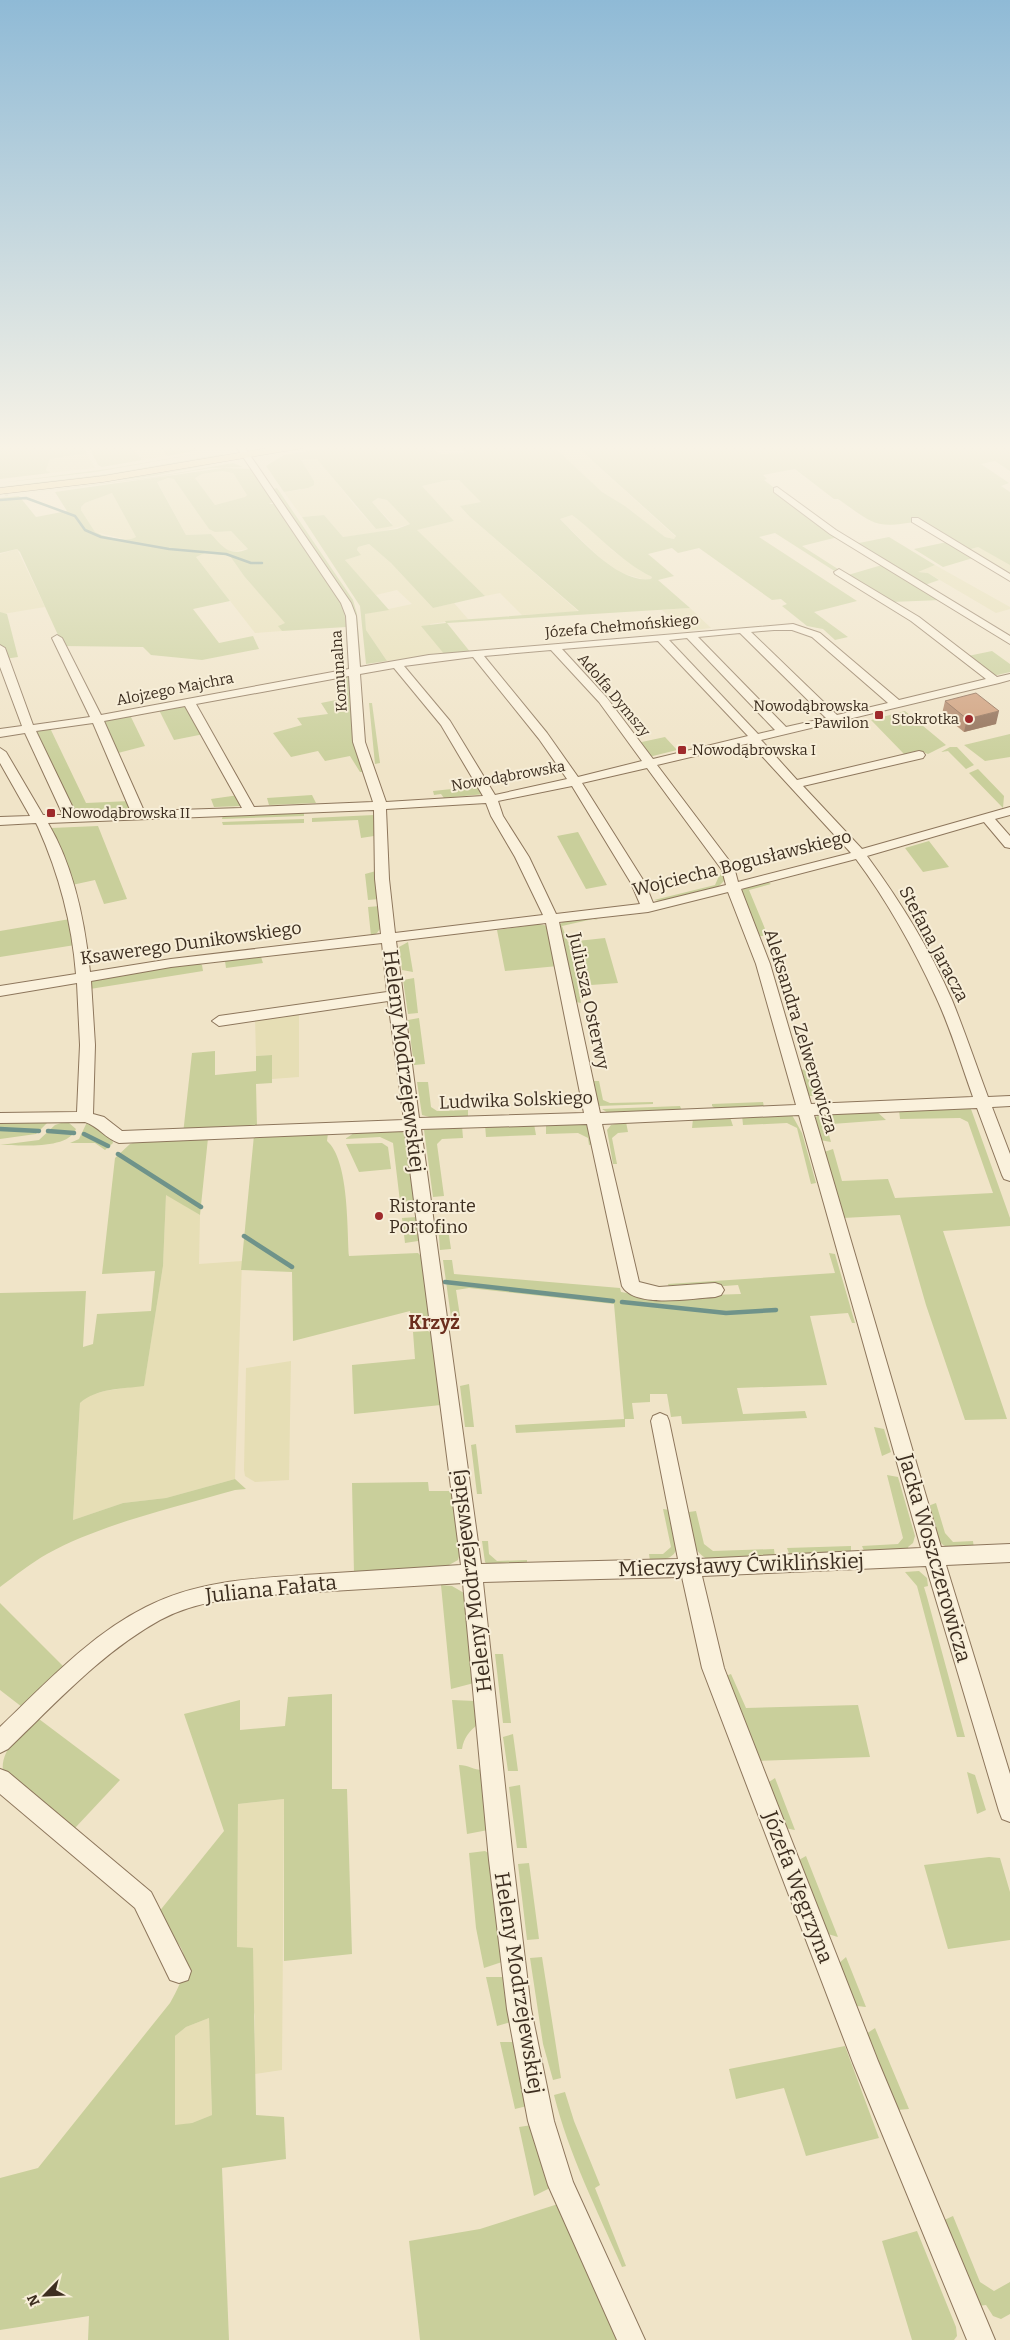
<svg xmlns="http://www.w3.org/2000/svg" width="1010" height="2340" viewBox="0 0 1010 2340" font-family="Bitter,serif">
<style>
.farmland{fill:#e6deb5}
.green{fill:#c9cf9b;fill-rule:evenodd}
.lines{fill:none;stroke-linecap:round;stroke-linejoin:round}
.stream-far1{stroke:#6f938a;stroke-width:2.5}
.stream{stroke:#6f938a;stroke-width:4.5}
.minor-casing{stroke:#8d765c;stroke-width:2}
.major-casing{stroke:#5b4430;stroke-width:1}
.minor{fill:#faf1dc;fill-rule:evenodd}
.major{fill:#f3d9a0;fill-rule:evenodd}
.wall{fill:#b2896c}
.shaded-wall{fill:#916f58}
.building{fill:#cf9f7d;stroke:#916f58}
.poi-dot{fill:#9e2a2b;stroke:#f7eed8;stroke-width:2}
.labels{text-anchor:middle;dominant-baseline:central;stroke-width:4;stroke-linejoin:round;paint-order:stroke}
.far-street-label{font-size:15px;fill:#3d2e20;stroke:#f7eed8}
.far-poi-label{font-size:15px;fill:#3d2e20;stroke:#f7eed8;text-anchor:end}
.street-label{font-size:18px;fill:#3d2e20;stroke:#f7eed8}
.poi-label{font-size:18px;fill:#3d2e20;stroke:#f7eed8;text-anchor:start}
.neighbourhood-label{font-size:19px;font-weight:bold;fill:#6b2e1e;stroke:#f7eed8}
.near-street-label{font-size:21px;fill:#3d2e20;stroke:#f7eed8}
</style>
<rect width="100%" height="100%" fill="#f0e4c8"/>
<!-- farmland -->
<path class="farmland" d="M131,445H159L167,456L142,460Z
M552,445H575L676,537L674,539L665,537L625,506L602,492Z
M87,453L95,468L50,473L46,470L50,459Z
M306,459H317L322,463L354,505L376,529L392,523L372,502L378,498L387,500L410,524L380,532L343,537L324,515L302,517L284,492L300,490L314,481L301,462Z
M222,471L233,473L247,495L246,497L215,505L195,478L202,474Z
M163,478L174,479L185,494L231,531L248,549L230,552L225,551L211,534L186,535L157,481Z
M448,480H459L482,502L461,506L470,517L579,612L522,615L500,593L485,596L427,541L417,530L454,521L422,486Z
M112,493L136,537L134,539H124L95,532L81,510V507L85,503Z
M572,515L595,532L612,550L636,568L652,577L651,579L646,580L621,573L601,559L560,519Z
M369,544L391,563L433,608L454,603L468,619L430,624L445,655L387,661L366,630L365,614L412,604L397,590L376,595L347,563L345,560L360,555L357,550L358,547Z
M978,547L1010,564V576L964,551Z
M17,549L45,607L3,614L0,612V554Z
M205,553L230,556L244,576L286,623L279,625L282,631L255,633L196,557Z
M935,565L1010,607V609L996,613L928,573L916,572Z
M690,608L711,628L686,631L662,610Z
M299,1010V1077L272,1079V1055L256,1056L255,1017Z
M166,1194L200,1215L199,1264L242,1261L235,1479L166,1498L123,1503L73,1520L80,1403L88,1396L105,1391L144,1385L163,1266Z
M291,1361L289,1480L255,1482L245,1476L244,1470L246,1368Z
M284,1799L282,2070L255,2074V2016L237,1948L238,1804Z
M209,2018L212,2115L192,2123L175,2126V2036L186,2027Z"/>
<!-- green -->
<path class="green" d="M0,445H83L87,453L50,459L46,470L50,473L0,479Z
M88,445H131L142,460L102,467L98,465Z
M159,445H180L183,450L199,445H211L194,451L167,456Z
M340,445H431L436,451L442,454L465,453L458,445H552L602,492L625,506L665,537L674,539L676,536L575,445H1010V471L995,461L981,464L1009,483L1001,486L1010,492V565L978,547L964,551L918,521C874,530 873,523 838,499H834L795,469L763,475L767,479L764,480L838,537L802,546L841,571L836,572L775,533L759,537L857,601L814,612L848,637L835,640L823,629L807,626L782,606L787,604L781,599L772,600L699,548L678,553L672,548L648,554L674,576L658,580L690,608L447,623L471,653L445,655L421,626L446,623L445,621L579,611L470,517L460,506L481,502L459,480H448L422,486L454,521L417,530L485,596L433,608L391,563L369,544L358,547L357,550L361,555L345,560L389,610L365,614L366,630L387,661L366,664L360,606L302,517L324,515L343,537L397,529L410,524L387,500L378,498L372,502L393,526L376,529L317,459L301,460L314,481V485L308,488L284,492L266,466L284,455ZM572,515C599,535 621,562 652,577L651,579C619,584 581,540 560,519Z
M219,450L96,472L0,483L107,469Z
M223,454L225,457L135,472L0,490V487L108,474Z
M228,461L153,476L0,495L152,474Z
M233,463L243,467L211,468L151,478L0,496L154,477Z
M223,468L251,469L273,502L269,504H274L344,607L346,627L282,631L278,626L285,623L244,576L230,556L205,553L196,557L230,601L193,609L219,643L253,636L259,649L202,660L151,655L143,647L63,646L20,552L17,549L0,553V498L19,496L36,517L67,511L55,492ZM222,471L233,473L247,495L245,497L215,505L195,478L202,474ZM168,478L174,479L209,529L215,532L231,531L248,549C229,557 223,547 211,534L186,535L157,482ZM112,493L136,537C126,543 105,537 95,532L81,510V507L85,503Z
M277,488L353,600L357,614L361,666L358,664L354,613L349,600L273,489Z
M889,537L935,565L918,572L928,573L939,580L922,586L854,544Z
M947,542L973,558L943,567L914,549Z
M882,565L941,600L891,602L848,575Z
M0,612L7,614L18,657L5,659L0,648Z
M992,651L1010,664V672L993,676L968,656Z
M345,676H349L354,740L363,772H360L350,756L325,761L318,751L291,757L273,733L302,725L297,718L328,714L321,703L346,698Z
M369,703H372L380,763L375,764Z
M184,705L188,706L204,734L174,740L159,710Z
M905,711L946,745L928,754L920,751L905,755L871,720Z
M130,715L145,746L118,753L104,721Z
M50,728L86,803L130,801L132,811L73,812L55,780L36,731Z
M1010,734V757L985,761L964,745Z
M665,737L677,750L649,757L637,743Z
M950,747H957L974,765L966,769L948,751L941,752Z
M978,769L1004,796L1003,808L969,773Z
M480,786L484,794L444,798L441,794L434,795L433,791Z
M239,795L243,806L214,807L211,799Z
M312,795L316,803L269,805L267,798Z
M304,812V816L222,819L223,815Z
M374,815V836L361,838L358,820L312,822V818Z
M304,819V823L223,825L222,822Z
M98,826L127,899L104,904L95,880L72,885L51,828Z
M578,832L607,885L586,889L557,836Z
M929,841L949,867L923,872L905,848Z
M723,867L725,880L717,888L661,901L654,900L715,885Z
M376,871L379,899L368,900L365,874Z
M768,882L771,884L749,890L768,936H760L741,892L743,889Z
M380,906L382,926L377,933L371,936L368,907Z
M594,918L598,920L593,919L562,926L568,942L605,938L618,983L578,986L581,1003L576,1002L559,925L564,921Z
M70,919L75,945L0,957V931Z
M539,924L548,926L558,966L505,971L497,930Z
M408,942L413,972L402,970L399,947Z
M256,955L261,957L263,963L226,968L225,961L228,959Z
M198,963L202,965L203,971L90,989L91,979Z
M414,978L418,1013L408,1014L403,980Z
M419,1018L425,1064L414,1065L408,1020Z
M215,1051V1075L256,1071V1056L272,1055V1083L256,1084L257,1127L183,1134L192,1053Z
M809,1069L817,1096H808L799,1070Z
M594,1081H599L603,1100L610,1103L653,1102V1104L598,1106Z
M417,1082H428L431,1107L437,1111L468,1110V1117L433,1118L422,1115Z
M763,1102L764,1107L716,1109L712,1106V1104Z
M680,1106L682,1111L608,1113L602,1109Z
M957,1108L971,1109L1010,1218V1226L943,1231L1007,1419L965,1420L926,1305L900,1215L843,1218L824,1152L833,1149L842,1181L888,1179L895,1198L993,1193L968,1122L960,1118L900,1119L899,1110Z
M876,1111L886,1120L832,1124L827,1128L831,1142L820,1140L815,1118L818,1115Z
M742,1115H792L802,1133L816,1183L811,1184L797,1128L787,1123L743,1125Z
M730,1117L733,1126L692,1128L693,1119Z
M88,1120L112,1137L113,1143L105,1150L95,1143H70L79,1139Z
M0,1121H49L36,1134L0,1139Z
M626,1122L628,1132L618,1133L612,1138L617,1164H613L607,1130L611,1125Z
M61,1123H69L76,1129C68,1150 20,1145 0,1145L39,1140L55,1125Z
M585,1123L590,1125L593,1144L589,1145L588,1138L578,1133L546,1134V1124Z
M534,1124L536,1135L486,1137L485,1125Z
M462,1126L463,1138L442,1139L437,1144L444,1196L433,1197L424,1130L436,1127Z
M400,1131L406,1134L415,1207L401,1210L393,1143L380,1137L345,1139L354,1133Z
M328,1133L327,1141C349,1160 347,1227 349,1256L418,1253L422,1257L430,1320L427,1324L412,1325L410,1311L293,1341L292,1272L241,1270L254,1135Z
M208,1138L200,1215L166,1195L163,1266L144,1386C122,1389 97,1388 80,1403L73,1520L123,1503L166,1498L235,1479L246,1489L235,1490C176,1507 101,1524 47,1554C31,1563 15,1576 0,1587V1293L86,1291L83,1347L93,1344L97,1314L151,1311L155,1271L102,1274L115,1158L130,1144L139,1141Z
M382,1143L388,1147L391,1169L359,1172L346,1144Z
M417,1217L419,1238L418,1241L405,1243L402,1218Z
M447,1222L451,1249L440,1250L438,1223Z
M829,1253L835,1254L855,1323H852L848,1313L810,1316L827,1385L737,1388L743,1414L805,1411L807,1418L682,1424L681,1416L671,1417L667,1394H650V1402L632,1403L634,1419H625V1427L516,1433L515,1425L624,1419L614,1304L469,1288L456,1290L460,1316L451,1317L443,1260H452L454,1274L620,1288L621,1292L649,1297L741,1294L738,1285L670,1290L668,1284L835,1273Z
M428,1331L432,1334L441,1405L354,1414L352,1365L415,1359L413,1332Z
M469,1384L474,1427H465L460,1386Z
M874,1427L884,1429L891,1452L882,1456Z
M476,1444L482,1494H477L471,1445Z
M887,1475L898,1477L915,1536L913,1543L908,1547L909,1551L865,1553L862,1546L898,1544L903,1538Z
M428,1482L429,1491H452L460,1553L458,1560L440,1570L354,1573L352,1483Z
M936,1503L945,1533L953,1542L973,1541L974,1549C932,1550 939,1542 928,1506Z
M663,1509L670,1510C676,1539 689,1560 650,1561L649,1554H663L671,1547Z
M696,1511L704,1544L713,1551L774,1549L775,1557L709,1560C691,1551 691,1535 687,1517L689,1512Z
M482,1541H488L489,1554L497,1561L527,1560V1566H488L485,1562Z
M851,1546V1554L790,1556L787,1548Z
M919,1571L927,1578L928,1586L924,1587L927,1597L965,1737H957L917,1586L905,1572Z
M441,1585L452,1586L464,1593L474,1683L451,1689Z
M0,1603L64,1667L22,1707L0,1690Z
M495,1654H503L511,1723H503Z
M731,1674L746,1708L858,1705L870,1757L758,1761L723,1677Z
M332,1694V1789H347L352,1954L284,1961V1799L238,1804L237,1947L253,1948L256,2115L284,2117L286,2159L222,2168L229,2340H88L89,2316L0,2330V2178L38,2168L170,2003C180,1985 193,1961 177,1942C169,1931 163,1926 158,1913L224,1831L184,1714L240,1700V1730L285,1726L288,1697ZM209,2018L212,2115L192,2123L175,2125V2036L186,2027Z
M452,1700L475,1701L478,1724C469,1732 464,1737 462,1749H457Z
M35,1716L120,1780L75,1828L3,1771C0,1751 22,1729 35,1716Z
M513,1734L518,1771H508L503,1737Z
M459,1765C468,1765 474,1770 482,1770L488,1830L467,1834Z
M967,1772L975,1775L986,1810L977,1814Z
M775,1778L795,1830L785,1828L766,1784Z
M520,1785L527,1848H517L509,1787Z
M485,1851L490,1854L502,1962L484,1968L476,1928L469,1853Z
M806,1856L838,1937L828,1934L797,1861Z
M989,1857L1000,1858L1010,1892V1940L948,1949L924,1865Z
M529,1863L539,1939L527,1940L518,1864Z
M542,1957L561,2078L553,2080L543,2044L530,1958Z
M846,1957L866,2007L857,2006L838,1964Z
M486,1977H504L511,2022L497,2026Z
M875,2028L909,2109L897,2110L866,2034Z
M500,2042H515L527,2106L515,2109Z
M845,2046L879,2138L806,2156L784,2088L736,2099L729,2069Z
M565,2092L574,2121L600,2185L595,2188L626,2266L622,2267C597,2210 569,2155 554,2095Z
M532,2125L552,2187L534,2196L519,2127Z
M558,2204L619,2340H420L409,2241L480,2229Z
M953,2216L980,2282L994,2291L1010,2282V2314L1001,2319L993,2316L986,2305L978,2306L942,2221Z
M917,2231L956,2327L957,2336L954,2340H912L882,2241Z"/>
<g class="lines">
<!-- stream-far1 -->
<path class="stream-far1" d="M0,500L26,498L75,516L85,530L101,537L169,549L226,554L251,563H262"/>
<!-- stream -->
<path class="stream" d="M0,1129L39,1131
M48,1131L74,1133
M84,1134L108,1146
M118,1154L201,1207
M244,1236L292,1267
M445,1282L613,1301
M622,1302L726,1313L776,1310"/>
<defs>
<path id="minor" d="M235,445H243L351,603L356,616L360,667L429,655L793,624L820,633L899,700L986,679L911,621L835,574L834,572L839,569L919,617L997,677L1010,674V680L999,683L761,740L797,780L919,751L923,752L925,755L923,758L803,786L862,849L1010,807V815L995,819L1010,836V848L1005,847L984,822L867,856C900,901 930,949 952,1000C965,1032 976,1065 988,1097L1010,1096V1106L992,1107L1010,1154V1181L1004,1179L1002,1175L977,1108L814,1115L941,1547L1010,1544V1562L946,1565L1010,1774V1822L1002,1819L999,1811L926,1566L702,1576L724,1668L878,2061L995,2340H967L853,2063L702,1668L682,1577L483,1582L513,1860L531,2009L554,2121L573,2182L645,2340H617L548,2185L528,2121L507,2009L489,1860L463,1583C414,1586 365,1589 315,1592C264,1596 207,1595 160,1620C102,1652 55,1704 8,1749L0,1753V1727C45,1684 90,1635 146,1607C200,1579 261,1578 320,1574C367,1571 414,1568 461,1565L405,1131L119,1143C106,1139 98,1126 85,1122L0,1123V1113L77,1112L80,1045L77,983L0,996V986L76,974C72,923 59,874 38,827L36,823L0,825V817L30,816L0,763V748L6,752L43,815H63L25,733L0,737V729L22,726L0,667V645L5,648L33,725L90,717L52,638L57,635L62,638L101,715L349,669L346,616L341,603ZM774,630H792L812,637L888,703L837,715L751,632ZM740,633L826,718L786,727L698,637ZM687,638L775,730L758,734L669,640ZM658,641L748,736L653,759L607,698L562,649ZM551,650L599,702L642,761L578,777L547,733L484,656ZM473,657L539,739L567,779L495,795L450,721L404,666ZM394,668L441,725L483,796L386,802L365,742L360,674ZM349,676L353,742L373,802L254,807L196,704ZM185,706L242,808L144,811L104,721ZM93,723L131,812L76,814L36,731ZM750,743L851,853L738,882L734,867L657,765ZM647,768L722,870L726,885L653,903L645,883L582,783ZM572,786L631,883L640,904L556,914L529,857L503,816L498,801ZM486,803L491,816L515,857L543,915L395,933L389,879L386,809ZM374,810L375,879L381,934L171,959L90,972C85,922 74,867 48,823ZM856,859C888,902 914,949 936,997C951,1029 961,1064 973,1097L811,1104L770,964L741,889ZM728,892L756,964L796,1105L600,1113L559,922L648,912ZM546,923L584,1113L419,1118L396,941ZM382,943L387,992L219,1016L212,1021L219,1026L388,1001L404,1120L122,1131L104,1117L93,1114L95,1045L91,981L171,967ZM799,1115L921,1548L698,1559L669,1421L667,1416L660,1413L653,1416L651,1421L678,1559L481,1564L421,1129L587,1124L622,1286C635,1309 693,1298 715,1297L721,1295L724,1290L721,1285L715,1283L659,1287L639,1282L602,1124Z
M777,487L836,530L1010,636V644L830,534L774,492V488Z
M912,518H918L1010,574V581L912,522Z
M0,1769L8,1772L151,1892L191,1971L188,1980L179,1983L170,1980L135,1908L0,1794Z"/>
<path id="major" d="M286,445H308L303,448L103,482L0,494V488L103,476Z"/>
</defs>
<!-- minor casing -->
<use href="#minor" class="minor-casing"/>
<!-- major casing -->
<use href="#major" class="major-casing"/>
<!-- minor -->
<use href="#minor" class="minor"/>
<!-- major -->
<use href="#major" class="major"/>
</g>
<!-- wall -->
<path class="wall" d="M945,701L996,724L964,732L942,714Z"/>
<!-- shaded-wall -->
<path class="shaded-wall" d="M999,711L996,724L964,732L967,719Z"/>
<!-- building -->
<path class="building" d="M976,693L999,711L967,719L945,701Z"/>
<!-- sky -->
<linearGradient id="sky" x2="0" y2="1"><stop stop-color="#8fbad6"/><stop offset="0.58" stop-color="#f8f3e6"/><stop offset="1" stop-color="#f8f3e6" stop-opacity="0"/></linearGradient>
<rect width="1010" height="772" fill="url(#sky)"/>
<!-- markers -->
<g class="poi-dot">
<rect x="874" y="710" width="10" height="10" rx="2.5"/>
<circle cx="969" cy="719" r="5"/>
<rect x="677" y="745" width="10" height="10" rx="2.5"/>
<rect x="46" y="808" width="10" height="10" rx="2.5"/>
<circle cx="379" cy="1216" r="5"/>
</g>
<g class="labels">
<!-- far-street labels -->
<g class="far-street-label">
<text transform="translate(622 626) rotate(-5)">Józefa Chełmońskiego</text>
<text transform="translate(339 671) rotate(-94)">Komunalna</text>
<text transform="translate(175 689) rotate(-11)">Alojzego Majchra</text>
<text transform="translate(614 695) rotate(50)">Adolfa Dymszy</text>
<text transform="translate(508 776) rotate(-10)">Nowodąbrowska</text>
</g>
<!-- far-poi labels -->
<g class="far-poi-label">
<text x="869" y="706">Nowodąbrowska<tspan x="869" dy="17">- Pawilon</tspan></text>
<text x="959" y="719">Stokrotka</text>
<text x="692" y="750" text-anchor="start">Nowodąbrowska I</text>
<text x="61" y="813" text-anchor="start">Nowodąbrowska II</text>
</g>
<!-- street labels -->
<g class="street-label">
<text transform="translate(742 863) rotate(-14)">Wojciecha Bogusławskiego</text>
<text transform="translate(191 943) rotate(-8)">Ksawerego Dunikowskiego</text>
<text transform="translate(934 944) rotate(62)">Stefana Jaracza</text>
<text transform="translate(589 1001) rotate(78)">Juliusza Osterwy</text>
<text transform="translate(801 1031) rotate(73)">Aleksandra Zelwerowicza</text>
<text transform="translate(516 1100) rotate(-2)">Ludwika Solskiego</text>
</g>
<!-- poi labels -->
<g class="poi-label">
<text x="389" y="1206">Ristorante<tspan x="389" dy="21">Portofino</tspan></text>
</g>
<!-- neighbourhood labels -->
<g class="neighbourhood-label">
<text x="434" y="1322">Krzyż</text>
</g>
<!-- near-street labels -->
<g class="near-street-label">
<text transform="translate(404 1061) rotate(83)">Heleny Modrzejewskiej</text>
<text transform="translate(935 1558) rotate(74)">Jacka Woszczerowicza</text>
<text transform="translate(741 1565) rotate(-2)">Mieczysławy Ćwiklińskiej</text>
<text transform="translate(471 1581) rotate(-97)">Heleny Modrzejewskiej</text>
<text transform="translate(271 1589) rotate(-6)">Juliana Fałata</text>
<text transform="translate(798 1887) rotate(69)">Józefa Węgrzyna</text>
<text transform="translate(519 1983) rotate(81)">Heleny Modrzejewskiej</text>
</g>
</g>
<!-- north arrow -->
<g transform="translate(45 2295) rotate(246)" stroke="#f7eed8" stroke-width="4" paint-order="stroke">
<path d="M0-4L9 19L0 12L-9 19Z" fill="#3d2e20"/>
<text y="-8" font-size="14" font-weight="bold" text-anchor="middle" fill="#3d2e20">N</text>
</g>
</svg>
